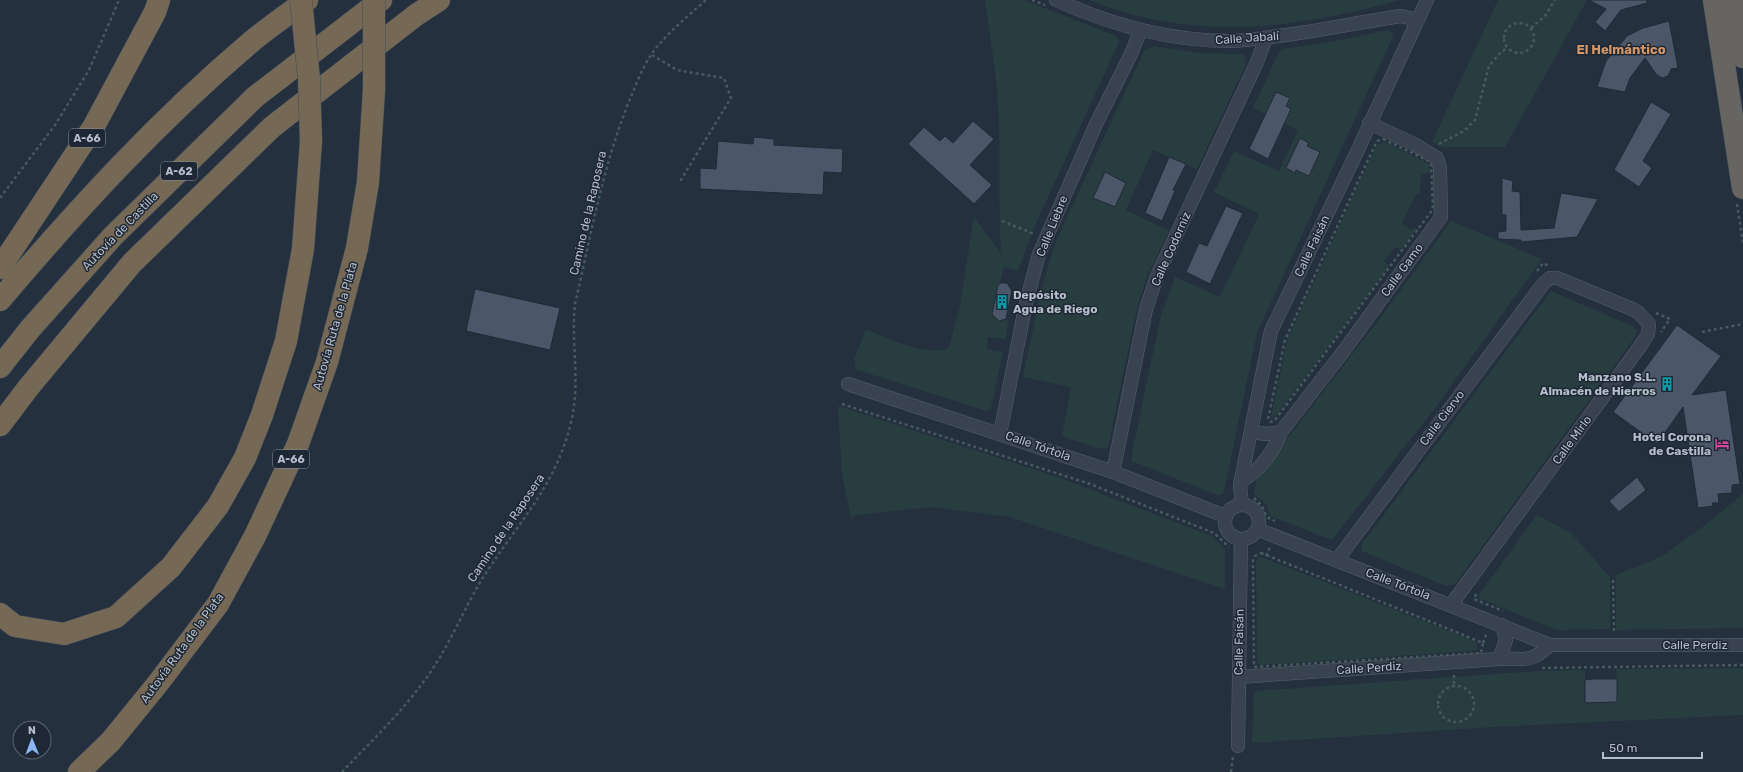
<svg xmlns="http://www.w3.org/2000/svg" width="1743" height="772" viewBox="0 0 1743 772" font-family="Rubik,sans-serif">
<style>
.green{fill:#273d40}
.building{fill:#4b5768;stroke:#202936}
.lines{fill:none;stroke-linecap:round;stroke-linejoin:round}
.minor-casing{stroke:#57606d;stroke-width:14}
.trunk-casing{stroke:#444d5a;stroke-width:23}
.motorway-casing{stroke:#444d5a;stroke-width:23}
.path{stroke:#455a5d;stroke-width:2.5;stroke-dasharray:3 3;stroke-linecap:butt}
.minor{stroke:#39424f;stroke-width:13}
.trunk{stroke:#666562;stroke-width:22}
.motorway{stroke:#756956;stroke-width:22}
.motorway-bridge-casing{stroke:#444d5a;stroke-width:23;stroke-linecap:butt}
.motorway-bridge{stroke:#756956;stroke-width:22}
.labels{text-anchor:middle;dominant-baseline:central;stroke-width:3;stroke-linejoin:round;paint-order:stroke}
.shield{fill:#1e2734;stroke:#88909d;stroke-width:1}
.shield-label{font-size:11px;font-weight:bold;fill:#b5bdca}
.street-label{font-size:12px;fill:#b5bdca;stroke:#1e2734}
.poi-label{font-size:12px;font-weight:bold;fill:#b5bdca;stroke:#1e2734;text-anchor:end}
.neighbourhood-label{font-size:13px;font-weight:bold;fill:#d69664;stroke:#1e2734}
</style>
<rect width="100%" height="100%" fill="#25303f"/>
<!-- green -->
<path class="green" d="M985,0H1024L1116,36L1119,42L1033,230L1018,271L1004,267L992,314L999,321L1006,319L1009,320L1005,339L988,337L987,349L1003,352L991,408L987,411L854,369L856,362L854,360L866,329C884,337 932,359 949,347L960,305L974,217L1001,253C998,203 1001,153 998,103C996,69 989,34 985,0Z
M1089,0H1400C1295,29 1192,42 1089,0Z
M1498,0H1587L1505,147H1441L1432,142Z
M1388,30L1394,34L1257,333L1224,491L1221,495H1217L1132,461V453L1161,315L1175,277L1220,297L1259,214L1214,192L1234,151L1279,171L1298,130L1253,108L1278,54L1282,49L1336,41Z
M1153,46L1198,53L1240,54L1244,55L1246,64L1197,169L1153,150L1126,210L1169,231L1147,277L1138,304L1108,447L1100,449L1062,436L1071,387L1023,377L1041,290L1056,241L1144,51Z
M1382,142L1387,143L1429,164L1430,173L1421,175L1420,193H1418L1415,196L1402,223L1410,230L1416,227L1415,231L1401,250L1396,247L1384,261L1389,266L1275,417H1271L1287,341L1376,146Z
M1451,221L1542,259L1435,408L1332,540L1270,516L1267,505L1254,494L1257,478L1387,309Z
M1551,291L1634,327L1637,331L1636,336L1455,584L1446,586L1362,551V544Z
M838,406L1055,476L1212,536L1225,549V589L1010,517L930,507L858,515L851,518L842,474Z
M1743,494V628L1616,630V575L1662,556L1700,529Z
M1537,515L1571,533L1610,577V629L1557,630L1478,598L1480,593Z
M1261,557L1474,641L1477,645V649L1472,651L1261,665L1257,662L1256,563L1258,558Z
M1743,668V715L1493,727L1252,743L1254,695L1255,691L1538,671L1585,670V703L1617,702L1616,669Z"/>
<!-- building -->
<path class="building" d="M1589,0H1647V3L1621,10L1605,31L1595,22L1606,9Z
M1669,21L1678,68L1671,69L1668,76L1662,78L1656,74L1645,58L1630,78L1625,92L1597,87L1606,61L1627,36L1643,28Z
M1276,92L1290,98L1286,106L1291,109L1268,159L1249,149Z
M1651,102L1671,114L1643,161L1652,168L1639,187L1614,170Z
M973,121L994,139L970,165L992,185L974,204L908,144L924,127L940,141L945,136L953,143Z
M754,137L774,139V145L843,149L842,173L824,172L823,195L700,189V168L716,169L718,141L753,144Z
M1300,138L1309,143L1307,146L1320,152L1309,176L1296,170L1295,173L1286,168Z
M1169,157L1186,164L1173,190L1175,191L1162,221L1145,213Z
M1105,172L1126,183L1115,207L1093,198Z
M1502,178L1513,181L1512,191L1520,192L1521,230L1554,228L1561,193L1598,199L1577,237L1521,242V240L1498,239V232L1506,231V215H1502Z
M1226,206L1243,213L1210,284L1186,272L1199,243L1207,246Z
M1001,283H1007L1012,291L1006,319L999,321L992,314L998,285Z
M475,289L560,308L550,350L466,331Z
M1677,325L1721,356L1692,395L1726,390L1740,484L1732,485V493L1718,494L1719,503H1712L1713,506L1698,508L1683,407L1657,444L1613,412Z
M1637,477L1646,490L1619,512L1609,501Z
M1592,679H1617V702L1585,703V680Z"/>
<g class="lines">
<defs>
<path id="minor" d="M1056,0C1111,25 1169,41 1230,41C1246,41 1262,38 1278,36C1319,31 1360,22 1401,16L1418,20
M848,384L1113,472L1225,516
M1251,432L1266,434L1281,432
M1000,434L1026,303L1039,254L1097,122L1131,54L1140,31
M1113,472L1146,309L1157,276L1257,62L1266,38
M1241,481C1260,471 1274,451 1281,432L1343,352L1441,217L1440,168L1437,158L1414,144L1369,123
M1242,505L1240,485L1271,331L1356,154L1427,0
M1225 522a17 17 0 1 1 34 0a17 17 0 1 1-34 0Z
M1257,529L1550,645H1743
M1337,560L1543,284L1550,278H1557L1632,309L1638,312L1649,324L1648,334L1641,345L1451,605
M1499,659L1506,640L1502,625
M1239,677L1499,659C1526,657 1528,665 1550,645
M1238,746L1241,539"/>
<path id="trunk" d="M1714,0L1743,188
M1734,0L1743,57"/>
<path id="motorway" d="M0,268L94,126L155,12L159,0
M0,300C78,208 159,120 251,42C269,27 288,14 307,0
M0,367L30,329L113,236L255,97L381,0
M0,425L28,388L132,263L272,127L416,15L439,0
M0,614L15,626L64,634L116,617L171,567L218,506L245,458L262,415L286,341L303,249L311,141
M79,772L111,741L159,682L218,604L255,536L298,444L327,362L357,248L368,182L374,90"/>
</defs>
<!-- minor casing -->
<use href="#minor" class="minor-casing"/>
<!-- trunk casing -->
<use href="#trunk" class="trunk-casing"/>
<!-- motorway casing -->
<use href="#motorway" class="motorway-casing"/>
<!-- path -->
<path class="path" d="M1032,0L1045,5
M1504 38a15 15 0 1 1 30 0a15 15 0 1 1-30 0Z
M1531,28L1545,16L1555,0
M652,55L677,70L724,78L731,98L679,183
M1383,139L1429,161L1431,164L1433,209L1275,420L1271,422L1268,419L1285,340L1368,160L1377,141Z
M1439,144L1464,131L1475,120L1489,66L1500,53L1507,48
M0,198L55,125L89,70L119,0
M1737,204L1743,244
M1002,221L1034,234
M1537,271L1543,263L1549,266
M1656,313L1670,319L1661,332
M1702,332L1743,324
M842,404L1090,484L1214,533L1229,547
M1254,498L1262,506L1267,517L1275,521
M1261,553L1483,643L1481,653L1254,667L1253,559L1255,556Z
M1266,556L1270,547
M1613,580L1614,632
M1476,594L1474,599L1503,611
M1483,643L1487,632
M1542,668L1743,665
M1454,675V686
M1438 704a18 18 0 1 1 36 0a18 18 0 1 1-36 0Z
M342,772C377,735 414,701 440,657C457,629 469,598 488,570C522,518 558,482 572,418C580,380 571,342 575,304C591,235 603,165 630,99C637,82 644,63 656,48C671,30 689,15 706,0
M1231,772L1233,757"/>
<!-- minor -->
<use href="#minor" class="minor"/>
<!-- trunk -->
<use href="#trunk" class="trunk"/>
<!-- motorway -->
<use href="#motorway" class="motorway"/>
<defs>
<path id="motorway-bridge" d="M301,0L309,79L311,141
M374,90V0"/>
</defs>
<!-- motorway-bridge casing -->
<use href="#motorway-bridge" class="motorway-bridge-casing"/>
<!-- motorway-bridge -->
<use href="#motorway-bridge" class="motorway-bridge"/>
</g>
<!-- icons -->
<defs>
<symbol id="building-bare" viewBox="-9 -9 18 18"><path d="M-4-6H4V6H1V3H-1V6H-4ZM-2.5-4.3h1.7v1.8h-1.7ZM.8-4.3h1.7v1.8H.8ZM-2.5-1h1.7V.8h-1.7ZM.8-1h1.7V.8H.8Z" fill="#0f9aa8" stroke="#1e2734" stroke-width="2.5" paint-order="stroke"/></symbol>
<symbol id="hotel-bare" viewBox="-9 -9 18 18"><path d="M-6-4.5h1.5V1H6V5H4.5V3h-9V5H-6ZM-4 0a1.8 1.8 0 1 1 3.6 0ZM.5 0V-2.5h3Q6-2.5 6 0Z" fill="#d1479c" stroke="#1e2734" stroke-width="2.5" paint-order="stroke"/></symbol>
</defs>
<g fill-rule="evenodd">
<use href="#building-bare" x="992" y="292" width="20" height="20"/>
<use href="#building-bare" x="1657" y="374" width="20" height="20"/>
<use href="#hotel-bare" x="1712" y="434" width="20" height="20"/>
</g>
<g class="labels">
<!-- shield labels -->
<g class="shield">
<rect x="69" y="129" width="36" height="18" rx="3"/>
<rect x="161" y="162" width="36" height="18" rx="3"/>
<rect x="273" y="450" width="36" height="18" rx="3"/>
</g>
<g class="shield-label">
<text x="87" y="138">A-66</text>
<text x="179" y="171">A-62</text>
<text x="291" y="459">A-66</text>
</g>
<!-- street labels -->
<g class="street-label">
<text transform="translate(1247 38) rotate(-4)">Calle Jabalí</text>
<text transform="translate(588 213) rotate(-77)">Camino de la Raposera</text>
<text transform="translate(1052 226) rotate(-68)">Calle Liebre</text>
<text transform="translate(120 231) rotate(-46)">Autovía de Castilla</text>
<text transform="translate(1312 246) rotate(-65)">Calle Faisán</text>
<text transform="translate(1171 249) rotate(-66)">Calle Codorniz</text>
<text transform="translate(1402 270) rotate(-54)">Calle Gamo</text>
<text transform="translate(335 326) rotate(-74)">Autovía Ruta de la Plata</text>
<text transform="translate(1442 418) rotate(-53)">Calle Ciervo</text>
<text transform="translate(1572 440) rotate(-54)">Calle Mirlo</text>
<text transform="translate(1038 446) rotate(19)">Calle Tórtola</text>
<text transform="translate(506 528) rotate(-56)">Camino de la Raposera</text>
<text transform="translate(1398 584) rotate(21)">Calle Tórtola</text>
<text transform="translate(1239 642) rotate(-89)">Calle Faisán</text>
<text x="1695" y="645">Calle Perdiz</text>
<text transform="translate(182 648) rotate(-54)">Autovía Ruta de la Plata</text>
<text transform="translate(1369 668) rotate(-4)">Calle Perdiz</text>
</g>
<!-- poi labels -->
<g class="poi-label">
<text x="1013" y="295" text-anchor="start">Depósito<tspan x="1013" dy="14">Agua de Riego</tspan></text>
<text x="1656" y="377">Manzano S.L.<tspan x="1656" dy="14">Almacén de Hierros</tspan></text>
<text x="1711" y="437">Hotel Corona<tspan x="1711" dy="14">de Castilla</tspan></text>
</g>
<!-- neighbourhood labels -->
<g class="neighbourhood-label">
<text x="1621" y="49">El Helmántico</text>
</g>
</g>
<!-- north arrow -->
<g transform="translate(32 740) rotate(359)"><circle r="19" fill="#1e2734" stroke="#5a6370"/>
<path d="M0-3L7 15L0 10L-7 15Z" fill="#8cb5f8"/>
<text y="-6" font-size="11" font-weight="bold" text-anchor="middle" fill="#b5bdca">N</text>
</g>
<!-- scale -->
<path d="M1603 752v6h99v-6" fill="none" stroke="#b5bdca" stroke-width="2"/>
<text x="1609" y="752" font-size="12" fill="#b5bdca" stroke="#1e2734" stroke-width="3" paint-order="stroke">50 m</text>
</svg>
